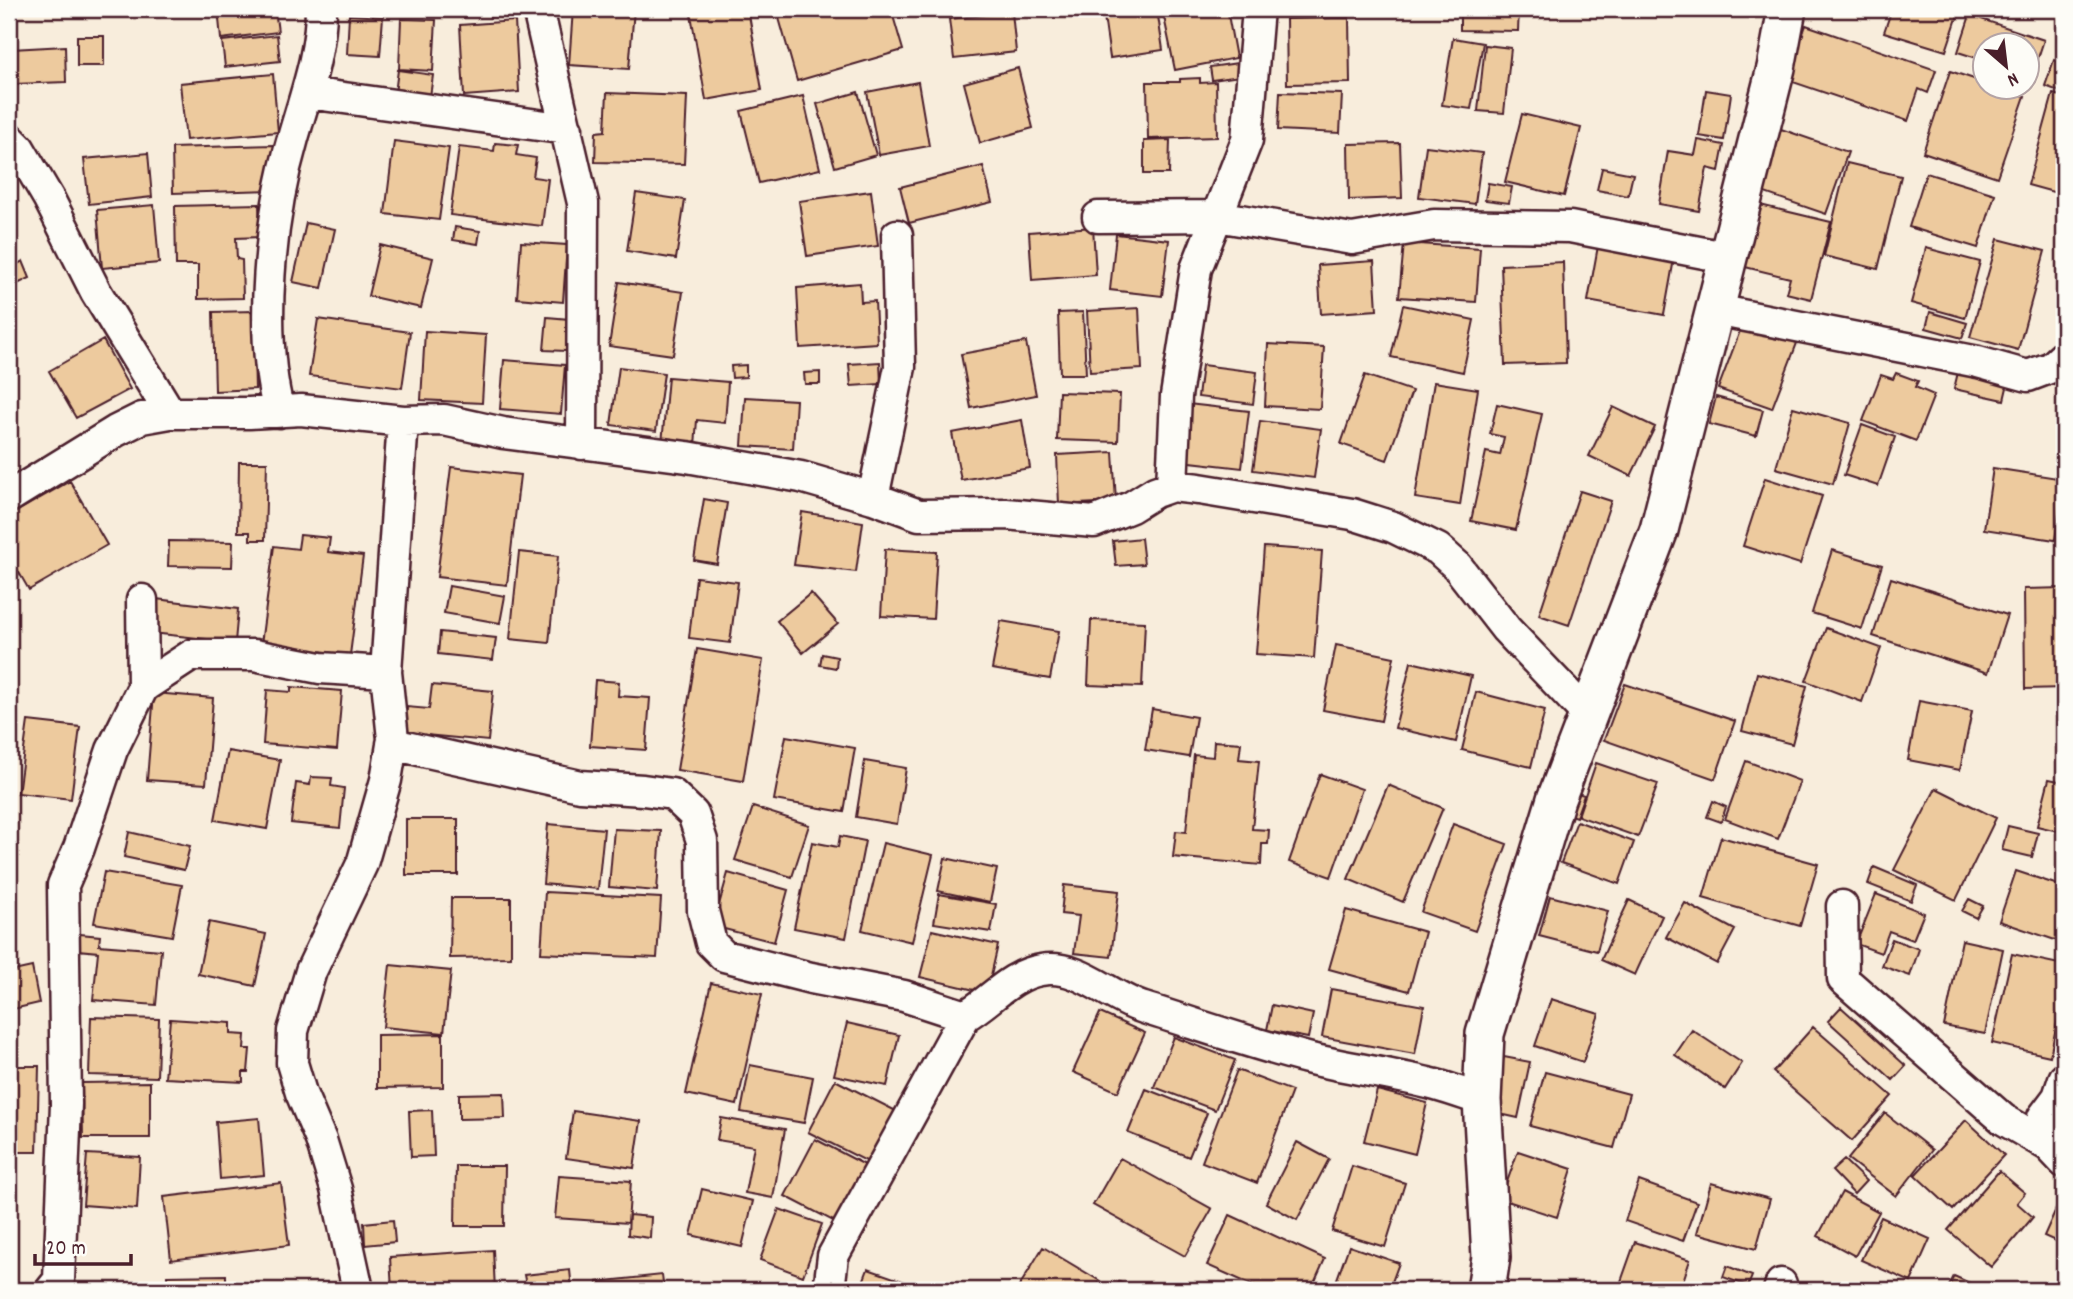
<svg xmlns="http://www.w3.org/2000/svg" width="2073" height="1299" viewBox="0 0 2073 1299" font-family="Dekko,sans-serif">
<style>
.building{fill:#edca9e;stroke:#4a1f2b;stroke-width:2}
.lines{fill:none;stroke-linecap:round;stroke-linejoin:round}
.minor-casing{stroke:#4a1f2b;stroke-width:35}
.tertiary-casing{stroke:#4a1f2b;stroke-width:42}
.minor{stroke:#fdfcf7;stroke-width:30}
.tertiary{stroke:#fdfcf7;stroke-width:37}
</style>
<rect width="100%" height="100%" fill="#f8eddc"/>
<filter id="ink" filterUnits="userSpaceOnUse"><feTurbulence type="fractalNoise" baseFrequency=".0143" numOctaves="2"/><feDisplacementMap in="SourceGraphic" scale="14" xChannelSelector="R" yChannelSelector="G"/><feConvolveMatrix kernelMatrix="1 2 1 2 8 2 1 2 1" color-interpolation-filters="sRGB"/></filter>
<g filter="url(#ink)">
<!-- building -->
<path class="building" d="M218,9H275L278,32L221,39Z
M400,9H436V12L400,10Z
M489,9H525V12L490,17Z
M573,9H634L629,69L569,65Z
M690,9H748L762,90L706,100Z
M809,9H891L903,50L797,81L779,18Z
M1103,9H1157L1163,50L1110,58Z
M1182,9H1227L1236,58L1175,70L1163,12Z
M1460,9H1519L1518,31L1460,30Z
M1660,9H1738L1660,12Z
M1892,9H1960L1946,51L1884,32Z
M1972,9L1984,11L1981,19L2044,40L2032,76L2028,74V46H1986V61L1958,52Z
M1012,12L1016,52L954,59L949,19Z
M349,15L383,17L380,56L347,54Z
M1349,18L1350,83L1287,84L1286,19Z
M401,19L436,20L433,71L399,69Z
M515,21L519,92L464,96L460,25Z
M1806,25L1936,70L1928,93L1919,89L1908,121L1787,80Z
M277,35L280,61L225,67L222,41Z
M77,36H104V66H77Z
M1453,38L1483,43L1471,109L1442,105Z
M1485,45L1511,48L1504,113L1478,111Z
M65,46L66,82L14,84L12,49Z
M2054,60L2064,64V93L2045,86Z
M1238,63L1240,76L1212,80L1210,67Z
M1018,68L1033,128L980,143L964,83Z
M398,70L433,75L430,97L395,93Z
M1950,71L1986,83V88H2000L2025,96L1997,177L1923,152Z
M273,74L278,132L186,140L180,83Z
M1200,78V83L1216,82L1217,137L1148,139L1147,82H1180V79Z
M918,82L929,146L879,155L867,92Z
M1706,90L1731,94L1724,140L1699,136Z
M858,92L876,155L835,167L817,104Z
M1280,92L1342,94L1340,133L1278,130Z
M607,93L687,96L684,164L595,162L596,132L605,131Z
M2053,94L2064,97V195L2028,185Z
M803,96L820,169L759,183L741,111Z
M1522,114L1581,128L1564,196L1505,182Z
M1778,128L1848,152L1826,214L1756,190Z
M1170,140L1169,174H1144V141Z
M1698,140L1724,145L1719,171L1707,168L1699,211L1659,204L1668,151L1695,155Z
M394,141L449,148L439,220L385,214Z
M495,143L518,145L516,155L536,158L533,177L548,179L542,226L450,215L459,147L494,151Z
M1400,143L1402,198L1349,200L1348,144Z
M274,145L275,190L173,193L172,148Z
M1426,146L1482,153L1475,204L1419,197Z
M148,153L152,197L89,204L84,159Z
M1847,163L1901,176L1878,269L1824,256Z
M983,166L992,202L909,223L900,187Z
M1602,168L1633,174L1628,196L1597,190Z
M1926,173L1995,194L1978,248L1909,227Z
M1488,183L1512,187L1509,203L1485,200Z
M871,191L878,246L807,256L799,201Z
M636,193L685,200L676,259L627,251Z
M259,204L260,237L236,238L237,259L242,260L243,298L198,299V265H176L175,206Z
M1756,204L1831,222L1811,299L1786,293L1790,278L1741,266Z
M154,205L159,263L102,268L97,210Z
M306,223L335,229L322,288L293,282Z
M455,227L480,231L478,244L453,240Z
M1093,227L1096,275L1032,280L1029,232Z
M1116,234L1169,240L1162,296L1110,290Z
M1998,239L2045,251L2018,350L1970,337Z
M521,242L567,245L563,302L517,298Z
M1404,243L1480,248L1476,302L1399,297Z
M380,245L433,258L421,308L368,296Z
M1598,246L1674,259L1664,315L1588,301Z
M1926,248L1980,262L1965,318L1911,303Z
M9,250L16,265L23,261L30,278L9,288Z
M1374,261L1377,310L1321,314L1318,265Z
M1563,262L1566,363L1505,365L1501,265Z
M619,282L683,292L673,355L609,346Z
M860,283L861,302L875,301L877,343L800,348L797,288Z
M1403,305L1474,320L1463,372L1391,357Z
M1139,308L1142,369L1090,372L1087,311Z
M253,311L255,389L215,391L213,312Z
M1083,312L1086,374H1060L1058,313Z
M1930,312L1967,323L1962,338L1926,328Z
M547,317L569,319L566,351L544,350Z
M318,319L410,332L402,388L309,376Z
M1743,323L1797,343L1772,408L1718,389Z
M425,331L486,335L482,403L421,400Z
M103,340L130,389L76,418L49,371Z
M1026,342L1036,395L971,408L961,354Z
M1268,344L1324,347L1320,409L1265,406Z
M504,360L565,365L561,414L500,409Z
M880,362L881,384L851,386L849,364Z
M746,365V377L732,378L731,366Z
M1202,365L1257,372L1253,404L1198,397Z
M619,367L664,373L656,431L611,425Z
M1959,368L2009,379L2004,400L1954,389Z
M820,372V384H805L804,373Z
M1896,373L1918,381L1915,387L1934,395L1916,441L1863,421L1881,375L1893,379Z
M1365,375L1412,391L1387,460L1341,444Z
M668,377L728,382L725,423L697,420L695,446L662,444Z
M1434,382L1478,389L1460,505L1415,498Z
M1059,392L1120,394L1118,442L1057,440Z
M745,397L796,400L793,449L742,446Z
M1716,397L1763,410L1756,436L1709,424Z
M1188,404L1249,411L1242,468L1182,461Z
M1497,404L1542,414L1516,530L1471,521L1486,452L1500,455L1504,437L1490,434Z
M1613,407L1655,427L1631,476L1589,456Z
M1793,407L1850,423L1833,484L1776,468Z
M1022,420L1030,468L961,480L952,433Z
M1260,421L1321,429L1314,478L1253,470Z
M1862,425L1895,437L1878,486L1844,475Z
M1113,452L1116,502L1059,505L1057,455Z
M239,462H267L265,540H250V532H238Z
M451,467L520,475L507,585L437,577Z
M1993,468L2064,479L2055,540L1984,529Z
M1765,478L1822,496L1800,564L1743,546Z
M70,481L107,545L29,590L9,555V516Z
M1580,491L1611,501L1569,625L1539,615Z
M704,499L727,503L717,564L694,560Z
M802,512L863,522L856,572L794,565Z
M300,535L330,538L328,552L363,556L350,655L261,644L274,546L298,549Z
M1141,538L1144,564L1116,566L1113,541Z
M169,541L233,542L232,567L168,566Z
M1264,547L1322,551L1314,658L1256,654Z
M885,549L937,552L933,619L881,616Z
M1832,550L1882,565L1862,629L1812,613Z
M519,552L558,556L549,643L510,639Z
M696,577L738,582L730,643L689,638Z
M1891,578L2007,615L1988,673L1873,636Z
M449,586L505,596L500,623L444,613Z
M2064,588V688L2025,689L2024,589Z
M811,593L838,624L803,653L777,621Z
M156,599L238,609L235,642L152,633Z
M1091,620L1145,622L1142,687L1088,685Z
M1001,621L1059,631L1050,679L992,669Z
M1826,628L1881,648L1862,702L1806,681Z
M440,632L496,638L493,660L438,654Z
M1336,645L1394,657L1381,721L1323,710Z
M697,649L763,660L743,781L677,770Z
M822,654L837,657L836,668L820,665Z
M1411,662L1471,676L1456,742L1395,728Z
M1757,673L1807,686L1792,744L1742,731Z
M595,680L619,682L618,696L650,698L646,750L590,746Z
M1625,684L1735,721L1715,779L1604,740Z
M432,685L493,691L488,741L405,733L407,707L429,709Z
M291,687L342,691L337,750L263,744L267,690L291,692Z
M1476,692L1545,710L1531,767L1462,750Z
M154,693L213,698L206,784L147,780Z
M1919,701L1972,711L1960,770L1908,760Z
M1152,709L1196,717L1189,757L1145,750Z
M28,721L80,727L71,799L18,793Z
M786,736L855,748L844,812L774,800Z
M1214,741L1241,743L1239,759L1259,761L1252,829L1269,830L1268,844H1262L1261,865L1173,857L1176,831L1186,832L1194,755L1213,757Z
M228,751L280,760L267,829L215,820Z
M865,761L906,768L897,824L856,817Z
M1746,761L1800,781L1778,839L1725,819Z
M1596,763L1658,784L1638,837L1578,816Z
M1320,774L1362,789L1331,877L1289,862Z
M311,777L332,778L331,786L344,788L340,828L291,823L296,783L310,785Z
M2049,779L2064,782V823L2062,832L2037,826Z
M1388,785L1443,808L1403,902L1348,879Z
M1936,788L1996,818L1956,900L1894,870Z
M1569,790L1584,795L1576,817L1561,812Z
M1713,801L1726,807L1721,822L1707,817Z
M753,807L809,825L792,877L735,860Z
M406,819H458V875H406Z
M1577,821L1634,842L1619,884L1561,863Z
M548,824L604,829L598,889L543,884Z
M1453,824L1507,844L1475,931L1421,912Z
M2008,826L2038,833L2032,857L2002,850Z
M614,829L661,831L657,891L609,887Z
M129,832L190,846L184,870L124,857Z
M840,836L865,841L846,938L794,928L812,842L838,847Z
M1721,837L1818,864L1800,926L1703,898Z
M883,843L933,855L912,942L862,930Z
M945,858L997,869L990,902L938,891Z
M1874,867L1917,885L1911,901L1868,884Z
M2016,871L2064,887V943L1999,921Z
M104,872L182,885L172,936L94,923Z
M728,873L788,890L774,942L713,926Z
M1064,885L1119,891L1111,957L1074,953L1079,916L1061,914Z
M545,892L661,898L657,958L541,953Z
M939,894L996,904L991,932L934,923Z
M1876,894L1924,913L1913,940L1889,931L1881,953L1856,944Z
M1550,896L1608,911L1597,951L1539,936Z
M451,898H511V957L450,958Z
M1969,899L1983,906L1976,918L1962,911Z
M1629,900L1662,916L1635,975L1601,960Z
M1685,903L1735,930L1717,964L1666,937Z
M1346,910L1425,932L1409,991L1329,969Z
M209,922L266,934L255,986L198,974Z
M932,930L998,945L987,993L920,977Z
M80,934L100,936L99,945L161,950L156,1005L93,1000L98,952L78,950Z
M1892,939L1919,949L1910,976L1882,966Z
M1962,940L2003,949L1985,1034L1944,1026Z
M2012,954L2064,965V990L2050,1056L1992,1043Z
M390,965L451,971L444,1033L383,1027Z
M32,967L39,1003L9,1010V972Z
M711,983L762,994L737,1105L686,1094Z
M1331,989L1424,1006L1415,1054L1322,1037Z
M1551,999L1599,1014L1583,1062L1535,1046Z
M1272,1005L1313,1014L1308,1038L1267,1030Z
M1841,1007L1906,1066L1893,1080L1828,1021Z
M1100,1013L1145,1033L1118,1092L1073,1072Z
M91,1017L159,1019L157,1077L89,1075Z
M170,1019L231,1023V1034L245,1035L244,1049H250L248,1072H243V1082L165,1078Z
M847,1023L899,1035L887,1086L834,1075Z
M1813,1027L1892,1096L1852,1141L1773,1072Z
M1692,1030L1742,1063L1725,1089L1675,1055Z
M443,1034V1087L377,1088V1035Z
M1174,1037L1235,1060L1215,1110L1154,1087Z
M1504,1057L1530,1062L1518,1118L1491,1112Z
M750,1065L813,1077L804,1123L741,1112Z
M9,1066H39L37,1152H9Z
M1237,1070L1292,1091L1257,1183L1202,1162Z
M1545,1072L1629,1094L1614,1148L1530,1126Z
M835,1080L896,1111L870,1163L808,1132Z
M150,1082V1138H83L82,1083Z
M1146,1089L1207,1113L1189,1157L1128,1133Z
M1377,1090L1427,1103L1415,1154L1364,1141Z
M504,1093L505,1118L459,1119V1094Z
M432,1110L434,1156L411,1157L409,1111Z
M573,1111L641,1121L634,1168L566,1158Z
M1885,1113L1932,1150L1896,1196L1848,1159Z
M259,1118L264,1175L220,1179L216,1122Z
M721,1118L785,1129L773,1198L745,1193L754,1146L717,1140Z
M1966,1120L2004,1155L1953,1210L1915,1175Z
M815,1139L867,1166L837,1223L785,1196Z
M1297,1142L1329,1159L1297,1220L1266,1203Z
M1518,1151L1572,1169L1557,1217L1501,1199Z
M87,1154L140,1157L137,1209L83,1205Z
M1120,1158L1212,1209L1185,1256L1093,1205Z
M1844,1160L1866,1181L1854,1194L1832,1171Z
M456,1166H505L504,1226H455Z
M1352,1166L1405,1183L1385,1247L1332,1231Z
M9,1168H13V1229H9Z
M1999,1171L2025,1193L2017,1203L2033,1217L1991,1267L1948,1230Z
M559,1176L631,1181L628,1223L555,1218Z
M1639,1181L1697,1202L1683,1241L1625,1221Z
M281,1183L289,1245L171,1260L164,1197Z
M1711,1183L1770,1199L1756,1249L1697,1233Z
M702,1189L753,1201L742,1247L691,1235Z
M2064,1191V1245L2044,1236Z
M1842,1192L1879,1212L1855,1256L1818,1236Z
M779,1209L822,1224L803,1276L760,1260Z
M629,1215L651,1217L650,1238L628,1235Z
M1230,1215L1325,1259L1311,1290H1263L1207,1265Z
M1881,1217L1930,1239L1911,1282L1861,1260Z
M393,1220L395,1242L365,1245L364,1223Z
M1635,1242L1690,1260L1680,1290H1618Z
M1349,1246L1399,1263L1389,1290H1333Z
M1043,1247L1100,1281L1094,1290H1017Z
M493,1250L495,1290H392L390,1257Z
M1727,1266L1752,1276L1748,1286L1723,1277Z
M868,1269L923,1288L922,1290H860Z
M570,1270L572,1290H520L519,1285H526L524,1275Z
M226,1275V1290H167V1276Z
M662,1275L664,1290H598L597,1282Z
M1954,1276L1985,1290H1947Z
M1119,1282L1136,1289V1290H1115Z"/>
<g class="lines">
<defs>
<path id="minor" d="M538,9L583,203L582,444
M308,93L567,129
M9,138L19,148L49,199L96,292L170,413
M1098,217L1217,216L1352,239L1434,225L1570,227L1730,258
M1716,310L1978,362L2028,376L2052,367L2064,356
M279,412C258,332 270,216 293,138C305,96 321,53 321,9
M1172,486L1176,396L1196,269L1247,140L1258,9
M9,497L116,431L142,418L170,413H249L301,410L403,421L444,420L503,433L687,457L801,477L873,498L919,515L1006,514L1094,522L1131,507L1155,492L1172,486L1199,489L1352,514L1393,527L1438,549L1457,566L1506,629L1588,715
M873,498L900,367L897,235
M142,600L143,687
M392,744L580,786L643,790L672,794L693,814L702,841L703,911L711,943L724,956L811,978L904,996L965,1016C990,1002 1010,975 1041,970C1079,963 1110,998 1144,1008C1199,1025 1255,1045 1311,1059C1353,1069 1395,1074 1436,1085C1451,1089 1467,1095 1482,1100
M1842,906L1843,979L2003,1119L2049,1146
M2064,1079L2058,1097L2043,1117L2049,1146L2064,1162
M51,1290L59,1280L66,1104L63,885L79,848L112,750L143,687L192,655H254L320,668L386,672
M358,1290L336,1189L321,1140L301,1093L292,1063L293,1031L311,971L362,864L386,780L393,739L386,672L403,421
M829,1290L833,1256L965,1016
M1779,1290L1781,1284"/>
<path id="tertiary" d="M1486,1290L1491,1257L1482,1100L1485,1034L1556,799L1659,530L1776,68L1787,9"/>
</defs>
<!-- minor casing -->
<use href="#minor" class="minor-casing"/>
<!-- tertiary casing -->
<use href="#tertiary" class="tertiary-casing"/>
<!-- minor -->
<use href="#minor" class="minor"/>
<!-- tertiary -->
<use href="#tertiary" class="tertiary"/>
</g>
</g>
<!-- margin -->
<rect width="2073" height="1299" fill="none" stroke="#fdfcf7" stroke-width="35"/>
<rect x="18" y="18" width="2038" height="1264" fill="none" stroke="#4a1f2b" stroke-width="2.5" filter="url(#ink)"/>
<!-- north arrow -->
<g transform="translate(2006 66) rotate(152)"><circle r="33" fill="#fdfcf7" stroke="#b5a4a5" stroke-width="2"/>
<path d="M0-5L12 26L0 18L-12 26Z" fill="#4a1f2b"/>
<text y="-10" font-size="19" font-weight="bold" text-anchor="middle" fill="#4a1f2b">N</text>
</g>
<!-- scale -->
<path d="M35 1254v10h96v-10" fill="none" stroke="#4a1f2b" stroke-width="3.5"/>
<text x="46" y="1254" font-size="21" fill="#4a1f2b" stroke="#fdfcf7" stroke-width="5" paint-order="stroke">20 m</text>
</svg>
